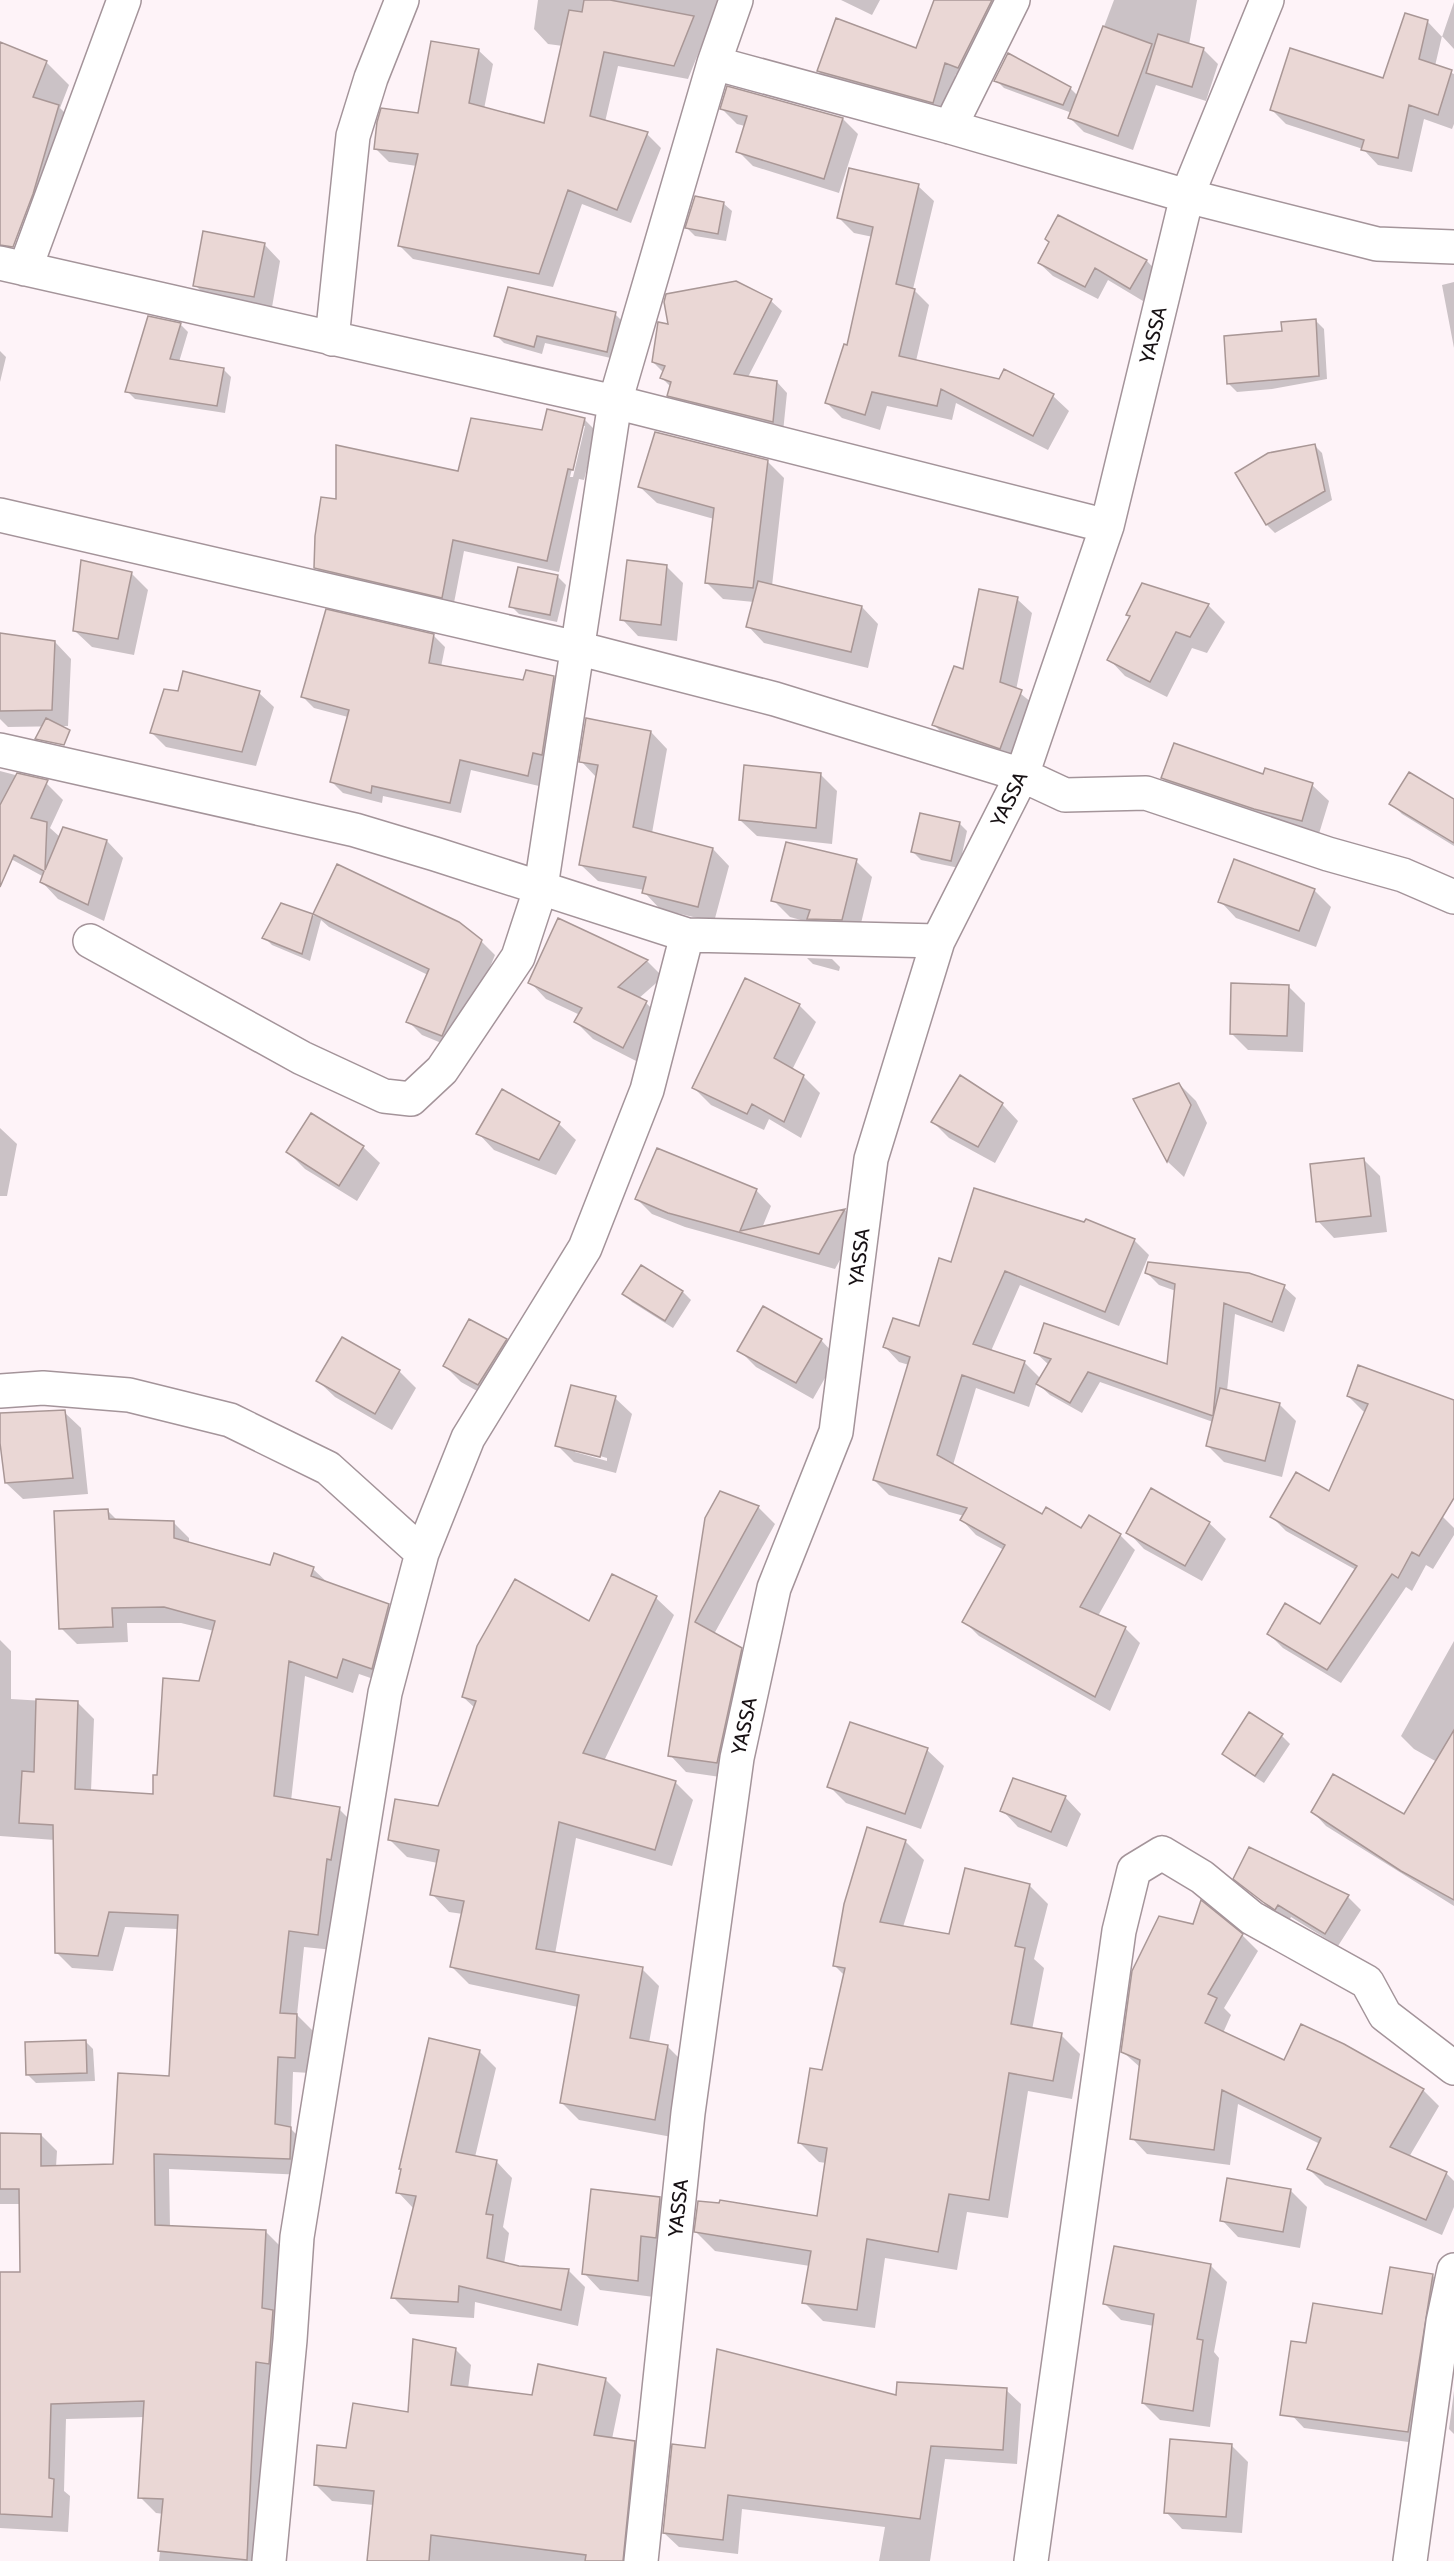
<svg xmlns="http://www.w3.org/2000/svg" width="1454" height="2561" viewBox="0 0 1454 2561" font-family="Cabin,sans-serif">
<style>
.shadow{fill:#0003;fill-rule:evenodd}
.building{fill:#ead7d5;stroke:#a99796;stroke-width:1.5}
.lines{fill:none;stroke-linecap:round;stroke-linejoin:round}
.minor-casing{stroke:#a4949a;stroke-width:36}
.minor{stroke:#fff;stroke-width:33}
.labels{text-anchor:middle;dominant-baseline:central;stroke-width:4.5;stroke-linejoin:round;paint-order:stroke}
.street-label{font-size:20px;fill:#171114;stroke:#fff}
</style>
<rect width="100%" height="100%" fill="#fef3f8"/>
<!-- shadow -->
<path class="shadow" d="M538,0H717L719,2L688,79L618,66L605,122L647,134L661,148L631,223L582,204L553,287L413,259L399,245L417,166L389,162L375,148L420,114L478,50L493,64L484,109L545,124L563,46L548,44L534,29Z
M841,0H880L872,15Z
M936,0H1009L970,79L956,74L945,114L830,83L818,71L917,50Z
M1114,0H1197L1189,45L1203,49L1218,64L1206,101L1156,85L1133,150L1084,132L1070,118L1072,113L1004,88L996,80L1070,88L1078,96Z
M1454,2V49L1442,36L1435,66L1454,74V124L1452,129L1424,119L1412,172L1378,165L1363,149L1286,124L1271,109L1384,80L1427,21L1442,37Z
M0,43L46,62L69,85L60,108L82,130L58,210L0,193Z
M722,109L843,119L858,134L839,193L753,166L738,151L745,126L737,124Z
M918,186L934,201L913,289L929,305L916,361L1000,381L1005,371L1053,396L1069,411L1048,450L956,403L952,420L887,406L880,430L842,418L827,403L849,347L873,237L854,233L839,218Z
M723,203L732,211L726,241L695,236L687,228Z
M1058,217L1147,261L1160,275L1143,301L1108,280L1098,299L1053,276L1039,263L1050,242Z
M264,244L280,261L271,313L212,302L195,285Z
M736,282L771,301L782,311L748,377L777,382L787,393L783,432L679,406L668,395L671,387L662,378L664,373L653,362L670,326Z
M1454,282V348L1442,285Z
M615,314L623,322L615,359L545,343L542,354L504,343L496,335Z
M1316,321L1324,329L1327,379L1272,389L1237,392L1229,384L1283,333Z
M180,324L188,332L179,362L223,369L231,377L225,413L135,399L127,391Z
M0,351L6,357L0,382Z
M585,420L596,431L584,480L579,479L559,572L464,551L453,608L327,579L316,568L337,501L459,473L543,432ZM582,426H585L573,477H570Z
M1314,445L1322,453L1332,500L1275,533L1267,525L1237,474Z
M767,461L784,478L772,586L862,607L878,624L868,668L764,643L748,626L754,602L723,599L706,582L714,519L657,503L640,487Z
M667,567L683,583L677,641L638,636L622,619Z
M519,569L558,577L566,585L557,622L519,614L511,606Z
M131,573L148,590L134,655L92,647L75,631Z
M1142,585L1208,605L1225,622L1207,653L1192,648L1167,697L1125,676L1109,659L1131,617L1128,614Z
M1017,599L1032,613L1016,690L1036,706L1015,762L949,740L934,725L964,671Z
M434,636L445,647L441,667L525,681L554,677L565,688L539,786L471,770L461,813L383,796L382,803L343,793L332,782L348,717L314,708L303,697Z
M55,642L71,659L68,726L8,727L0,719V652Z
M179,693H259L274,707L256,766L166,747L152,733Z
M651,732L667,749L652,833L713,849L729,866L714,922L660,909L644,892V890L598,881L581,865L597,778L581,761Z
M0,771L46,783L63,800L50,828L60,837L63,829L107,841L123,858L104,921L58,899L42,882L44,877L0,853Z
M820,774L837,791L832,844L757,836L740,820Z
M1264,776L1312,785L1329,801L1318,837L1179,794L1162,778Z
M1454,800V846L1402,814L1391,803Z
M959,823L967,831L959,868L921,860L913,852Z
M856,861L872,877L858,936L790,917L773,900Z
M338,866L481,941L495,955L456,1049L422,1035L408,1021L428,975L329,927L321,920L310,961L272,945L264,937L282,905L314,916Z
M1314,890L1331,907L1316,947L1236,918L1220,901Z
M558,920L647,961L663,977L638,999L646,1003L663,1019L640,1063L593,1039L576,1022L580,1015L546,999L530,982Z
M807,958L832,959L840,967L839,971L813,964Z
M1288,986L1305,1003L1303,1052L1248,1050L1231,1033Z
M799,1005L816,1022L792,1070L803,1076L820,1093L801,1138L769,1119L764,1130L711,1105L694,1088Z
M1179,1084L1196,1101L1207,1123L1184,1177L1168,1162L1135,1100Z
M1002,1104L1018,1121L995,1163L949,1138L933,1122Z
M559,1124L576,1140L556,1175L494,1150L478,1133Z
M0,1128L17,1144L7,1196H0Z
M363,1147L380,1163L357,1201L305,1169L288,1152Z
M1364,1160L1380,1176L1387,1232L1334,1238L1318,1221Z
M756,1190L771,1206L762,1228L845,1210L859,1225L835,1269L685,1227L652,1214L637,1199Z
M1134,1240L1149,1255L1119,1326L1020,1285L991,1351L1024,1362L1041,1379L1049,1365L1035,1352L1168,1366L1176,1291L1159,1285L1147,1273L1284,1287L1296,1298L1284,1332L1235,1314L1227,1391L1279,1404L1296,1421L1282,1477L1224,1462L1207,1445L1213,1422L1100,1382L1082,1413L1050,1395L1037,1383L1029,1407L976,1388L953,1465L1042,1516L1082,1530L1089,1517L1120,1535L1135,1550L1098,1616L1125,1628L1140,1643L1110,1711L979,1636L964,1621L1004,1550L976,1535L962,1520L964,1516L889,1495L874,1480L909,1365L899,1362L885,1347L920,1328L952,1264Z
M641,1267L683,1292L691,1300L673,1328L632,1302L624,1294Z
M506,1340L523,1357L495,1401L461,1382L445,1366Z
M821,1340L837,1357L813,1399L756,1367L739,1350Z
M399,1371L416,1388L392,1430L335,1397L318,1381Z
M1348,1396L1454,1426V1492L1363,1411Z
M615,1398L632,1414L616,1473L574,1462L557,1445ZM575,1449L607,1458V1461L575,1452Z
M64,1412L81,1428L88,1494L23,1499L6,1483L0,1414Z
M1342,1466L1443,1517L1454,1528V1535L1433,1569L1426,1565L1412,1591L1406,1587L1341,1683L1283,1648L1269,1634L1321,1626L1356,1570L1286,1531L1272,1517L1329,1493Z
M721,1493L759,1508L775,1524L714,1634L741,1649L758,1666L734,1779L686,1772L670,1755L706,1518Z
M108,1511L118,1521L173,1522L189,1538V1544L271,1567L313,1569L329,1584L388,1606L404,1622L388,1684L359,1674L353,1693L305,1676L291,1801L339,1809L355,1825L334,1950L304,1947L297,2015L313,2031L311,2073L293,2072L291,2129L306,2144L305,2175L169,2169L170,2227L265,2231L281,2247L263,2561H159L164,2514L156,2513L140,2497L145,2417L66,2419L64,2491L70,2496L68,2532L0,2528V2274L22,2273L20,2204H0V2135H41L57,2151L56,2167L115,2166L170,2077L178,1929L125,1927L113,1971L72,1968L56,1952L55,1840L0,1836V1640L11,1651V1699L78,1703L94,1719L91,1791L155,1795L158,1776L201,1682L214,1631L181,1623H127L128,1642L77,1644L61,1628Z
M1209,1523L1226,1539L1202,1581L1144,1549L1128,1532Z
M613,1576L656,1598L674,1615L604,1761L675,1782L693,1800L672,1866L576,1838L555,1954L642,1969L659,1986L649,2043L667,2046L685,2064L672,2137L579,2120L561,2102L578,2007L469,1984L452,1967L463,1914L449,1912L432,1894L438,1863L407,1857L390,1840L439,1808L475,1708L463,1697L589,1623Z
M1454,1641V1906L1326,1826L1313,1812L1405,1816L1437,1762L1414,1749L1401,1736Z
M1250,1714L1282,1736L1290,1744L1264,1783L1232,1762L1224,1754Z
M927,1750L944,1766L921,1829L846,1803L829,1786Z
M1065,1797L1081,1814L1067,1847L1018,1827L1002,1810Z
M905,1841L924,1860L903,1927L950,1936L1029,1885L1048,1904L1034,1959L1044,1968L1032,2030L1061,2035L1080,2054L1072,2099L1028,2091L1008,2218L967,2212L957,2270L885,2258L875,2328L823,2321L804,2302L810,2266L715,2251L696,2232L818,2217L826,2163L819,2162L800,2143L823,2072L845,1976L834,1965Z
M1235,1878L1348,1897L1361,1910L1338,1946L1291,1917L1289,1921L1277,1915Z
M1242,1935L1258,1951L1224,2008L1231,2015L1223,2033L1284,2062L1423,2090L1439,2106L1409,2157L1446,2173L1454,2181V2207L1442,2235L1325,2185L1309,2169L1320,2144L1238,2104L1230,2165L1147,2154L1132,2138L1141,2068L1123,2052Z
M85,2041L93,2049L95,2081L36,2083L28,2075Z
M479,2051L496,2068L475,2157L496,2161L512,2178L503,2227L509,2233L504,2264L519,2267L569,2271L585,2287L578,2326L475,2302L474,2318L410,2314L393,2297L414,2209L398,2192L402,2170L400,2168Z
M1290,2190L1307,2207L1300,2248L1238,2237L1222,2220Z
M660,2198L676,2215L672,2254L657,2252L654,2297L600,2290L584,2273Z
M1115,2248L1211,2266L1227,2282L1214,2352L1219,2358L1210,2427L1160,2420L1143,2403L1154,2326L1121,2320L1105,2304Z
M1432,2275L1454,2297L1431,2445L1304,2428L1283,2406L1307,2345L1384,2316Z
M455,2349L471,2365L468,2389L533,2397L605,2379L621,2395L612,2439L634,2442L650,2458L639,2561H369L374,2505L332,2501L316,2485L348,2449L409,2413Z
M1006,2390L1021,2404L1017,2464L945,2459L930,2561H879L885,2527L742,2509L738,2554L679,2547L664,2533L707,2449L897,2397Z
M1454,2391V2434L1449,2429Z
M1231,2445L1248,2462L1242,2533L1182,2529L1166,2512Z"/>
<!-- building -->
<path class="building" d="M584,0H610L694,16L674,66L604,52L590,116L648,132L617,210L568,190L539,274L398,246L418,154L374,149L377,122L381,108L418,113L431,41L479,49L469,103L544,123L569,10L582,12Z
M934,0H992L958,68L945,63L933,103L817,71L836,18L916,48Z
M1405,13L1428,20L1419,59L1452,70L1438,115L1409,105L1398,158L1361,150L1364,140L1270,110L1290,48L1383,78Z
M1103,26L1152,44L1118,136L1068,118Z
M1158,34L1204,48L1192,87L1146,73Z
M0,42L47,61L33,97L59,105L33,194L13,247L0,245Z
M1008,53L1071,87L1063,105L994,81Z
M727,86L843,118L824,179L736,152L747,116L720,109Z
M849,168L919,184L896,284L915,289L899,356L999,379L1004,369L1054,394L1033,436L941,389L937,406L872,392L865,415L825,403L844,344L847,345L873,227L837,218Z
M695,196L724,202L718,234L685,228Z
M1058,215L1147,260L1130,289L1095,268L1085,287L1038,263L1049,242L1045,239Z
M203,231L265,243L254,297L193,286Z
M736,281L772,299L734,374L777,381L773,422L667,396L671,382L660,378L665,366L652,362L658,322L668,324L664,302L666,294Z
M508,287L616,312L607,352L537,336L534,347L494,336Z
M148,316L181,323L170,359L224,368L217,406L125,392Z
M1316,319L1319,376L1227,384L1224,336L1282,331L1281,322Z
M547,409L585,418L573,470L568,469L547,561L453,540L442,598L314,568L315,536L321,497L336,499V445L458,471L471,418L542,430Z
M655,432L768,460L753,588L705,583L714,508L638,487Z
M1315,444L1325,491L1266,525L1235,473L1268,453Z
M81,560L132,572L118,639L73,631Z
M627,560L667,565L661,625L620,620Z
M518,567L558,575L550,615L509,607Z
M758,581L862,606L851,652L746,627Z
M1142,583L1209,604L1190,637L1176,632L1150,682L1107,660L1130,616L1126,615Z
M979,589L1018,597L1000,682L1022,690L1000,749L932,725L954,666L963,669Z
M326,609L434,634L429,663L523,680L526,670L554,676L542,755L533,753L528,776L460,760L450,803L372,786L371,793L330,782L349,710L301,697Z
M0,633L55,641L52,710L0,711Z
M183,671L260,691L242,752L150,733L164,689L178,691Z
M46,718L70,730L64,745L35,739Z
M586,718L651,731L633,827L713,848L698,907L642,893L646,877L579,865L598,765L579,762Z
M1174,743L1263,774L1265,768L1313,783L1302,821L1254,809L1161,778Z
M744,765L821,773L816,828L739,820Z
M1409,772L1454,799V843L1389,804Z
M17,773L48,780L31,818L47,822L45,870L63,827L107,840L88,905L40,882L44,871L14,855L0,887V805Z
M920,813L960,822L951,861L911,852Z
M786,842L857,859L842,920L807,919L810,910L771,901Z
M1234,859L1315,889L1299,931L1218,902Z
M337,864L459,922L482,940L442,1036L406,1022L429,969L313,914Z
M281,903L313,914L302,954L262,938Z
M558,918L648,960L618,987L647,1001L623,1048L574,1022L582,1008L528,983Z
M745,978L800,1004L774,1058L804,1075L784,1122L752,1104L747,1114L692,1088Z
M1231,983L1289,985L1287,1036L1230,1034Z
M960,1075L1003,1103L978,1147L931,1122Z
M1179,1083L1191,1105L1167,1162L1133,1099Z
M502,1089L560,1122L539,1160L476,1134Z
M311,1113L364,1146L339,1186L286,1152Z
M657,1148L757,1189L740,1231L845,1209L819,1254L668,1213L635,1199Z
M1364,1158L1371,1216L1316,1222L1310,1164Z
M974,1188L1084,1222L1086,1219L1135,1239L1105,1312L1005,1271L973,1344L1025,1361L1014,1393L962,1375L937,1455L1042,1514L1046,1507L1081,1528L1089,1515L1121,1534L1080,1607L1126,1627L1095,1697L962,1622L1005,1545L960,1520L967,1508L873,1480L910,1357L883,1347L893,1318L919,1326L939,1258L951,1262Z
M1148,1262L1249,1273L1285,1285L1272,1322L1224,1303L1213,1416L1088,1372L1070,1403L1036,1384L1051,1359L1034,1353L1044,1323L1167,1364L1175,1284L1145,1273Z
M641,1265L683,1291L665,1321L622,1294Z
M763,1306L822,1339L796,1383L737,1351Z
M469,1319L507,1339L478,1385L443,1366Z
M342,1337L400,1370L375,1414L316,1381Z
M1358,1365L1454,1400V1498L1419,1556L1412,1552L1398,1578L1392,1574L1327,1670L1267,1634L1285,1603L1320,1624L1357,1566L1270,1517L1296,1472L1329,1491L1368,1404L1347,1396Z
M571,1385L616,1396L600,1457L555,1446Z
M1220,1388L1280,1403L1265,1461L1206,1446Z
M65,1410L73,1478L5,1483L0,1443V1413Z
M1151,1488L1210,1522L1185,1566L1126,1533Z
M720,1491L759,1506L695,1622L742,1648L717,1763L668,1756L705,1518Z
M108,1509L109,1519L174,1521V1538L270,1565L274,1553L314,1567L311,1576L389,1604L372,1669L343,1659L337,1678L289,1661L274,1796L340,1807L331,1860L327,1859L318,1935L289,1931L280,2013L297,2014L295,2058L278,2057L275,2124L291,2127L290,2159L154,2154L155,2225L266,2230L262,2308L273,2310L269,2364L256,2362L247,2560L158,2551L163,2499L138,2498L144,2401L51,2404L49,2478L54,2479L52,2517L0,2514V2272H20L19,2189H0V2133L41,2134V2166L113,2164L118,2073L169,2076L178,1915L109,1912L98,1956L55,1953L53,1825L19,1823L22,1771L34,1772L36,1699L78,1701L75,1789L153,1794V1775H157L163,1678L199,1681L215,1621L164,1607L112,1608L113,1627L59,1629L54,1511Z
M612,1574L657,1596L583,1753L676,1781L655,1850L559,1822L536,1949L643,1967L630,2038L668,2045L655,2120L560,2103L579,1995L450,1967L464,1901L430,1895L439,1850L388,1840L395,1799L438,1806L476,1701L462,1697L477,1646L515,1579L589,1621Z
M1249,1712L1283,1734L1255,1776L1222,1754Z
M850,1722L928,1748L905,1814L827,1787Z
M1454,1730V1900L1401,1871L1311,1812L1333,1774L1404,1814Z
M1013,1778L1066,1796L1051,1832L1000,1811Z
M867,1827L906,1840L880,1922L949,1934L965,1868L1030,1884L1015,1946L1025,1948L1011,2024L1062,2033L1053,2081L1009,2073L989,2200L949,2194L938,2252L867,2239L857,2310L802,2303L811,2251L694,2232L698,2201L719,2203L720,2200L817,2216L827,2148L798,2143L810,2068L822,2070L845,1968L833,1966L844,1904Z
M1249,1847L1349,1895L1325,1934L1278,1905L1275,1910L1263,1902L1233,1879Z
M1201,1900L1243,1934L1208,1994L1217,1998L1205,2023L1284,2060L1301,2024L1344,2044L1424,2089L1390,2147L1447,2172L1426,2220L1307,2169L1321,2138L1222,2090L1214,2150L1130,2139L1140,2060L1121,2052L1132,1971L1159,1916L1193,1924Z
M429,2038L480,2050L456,2152L497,2160L486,2214L493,2215L487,2258L519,2266L569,2269L561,2310L459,2286L458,2302L391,2298L416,2196L396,2193L401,2169H399Z
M86,2040L87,2073L26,2075L25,2042Z
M1227,2178L1291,2189L1283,2232L1220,2221Z
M591,2189L660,2197L656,2238L641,2236L638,2281L582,2274Z
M1114,2246L1211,2264L1197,2339L1203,2340L1193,2411L1142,2403L1154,2314L1103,2304Z
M1390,2267L1433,2274L1408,2432L1280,2415L1291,2341L1306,2343L1313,2303L1382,2314Z
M413,2339L456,2348L451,2385L532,2395L538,2364L606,2378L594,2435L635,2441L623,2561H585L586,2555L431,2535L429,2561H367L374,2491L314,2485L317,2445L346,2448L353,2403L408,2412Z
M717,2349L896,2395L897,2382L1007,2388L1003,2450L931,2446L920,2519L728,2495L723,2540L663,2533L672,2444L705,2448Z
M1170,2439L1232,2444L1226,2517L1164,2513Z"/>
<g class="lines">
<defs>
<path id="minor" d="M714,63L950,127L1187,196L1377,244L1454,247
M950,127L1013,0
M0,263L615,402L1107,526
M25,269L124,0
M332,339L353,136L371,78L402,0
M0,515L577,648L775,699L1022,775L1065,795L1146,793L1328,854L1403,875L1454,897
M0,750L355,830L435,854L687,935L938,941
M90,941L302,1058L384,1096L411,1099L442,1070L518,957L541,887L615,402L714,63L736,0
M0,1391L43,1388L129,1395L230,1420L328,1468L422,1553
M269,2561L290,2340L297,2237L385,1693L422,1553L468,1438L585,1248L647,1090L687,935
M641,2561L688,2113L737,1758L774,1588L836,1432L871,1159L938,941L1022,775L1107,526L1187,196L1267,0
M1031,2561L1119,1931L1134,1870L1162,1853L1202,1877L1252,1918L1367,1982L1385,2015L1454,2068
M1410,2561L1443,2322L1454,2270"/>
</defs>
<!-- minor casing -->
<use href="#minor" class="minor-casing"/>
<!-- minor -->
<use href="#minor" class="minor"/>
</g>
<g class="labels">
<!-- street labels -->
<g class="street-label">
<text transform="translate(1153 335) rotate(-76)">YASSA</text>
<text transform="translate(1009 799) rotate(-64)">YASSA</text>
<text transform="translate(859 1257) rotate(-83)">YASSA</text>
<text transform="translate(744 1726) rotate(-78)">YASSA</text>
<text transform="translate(678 2208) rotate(-84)">YASSA</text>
</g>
</g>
</svg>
